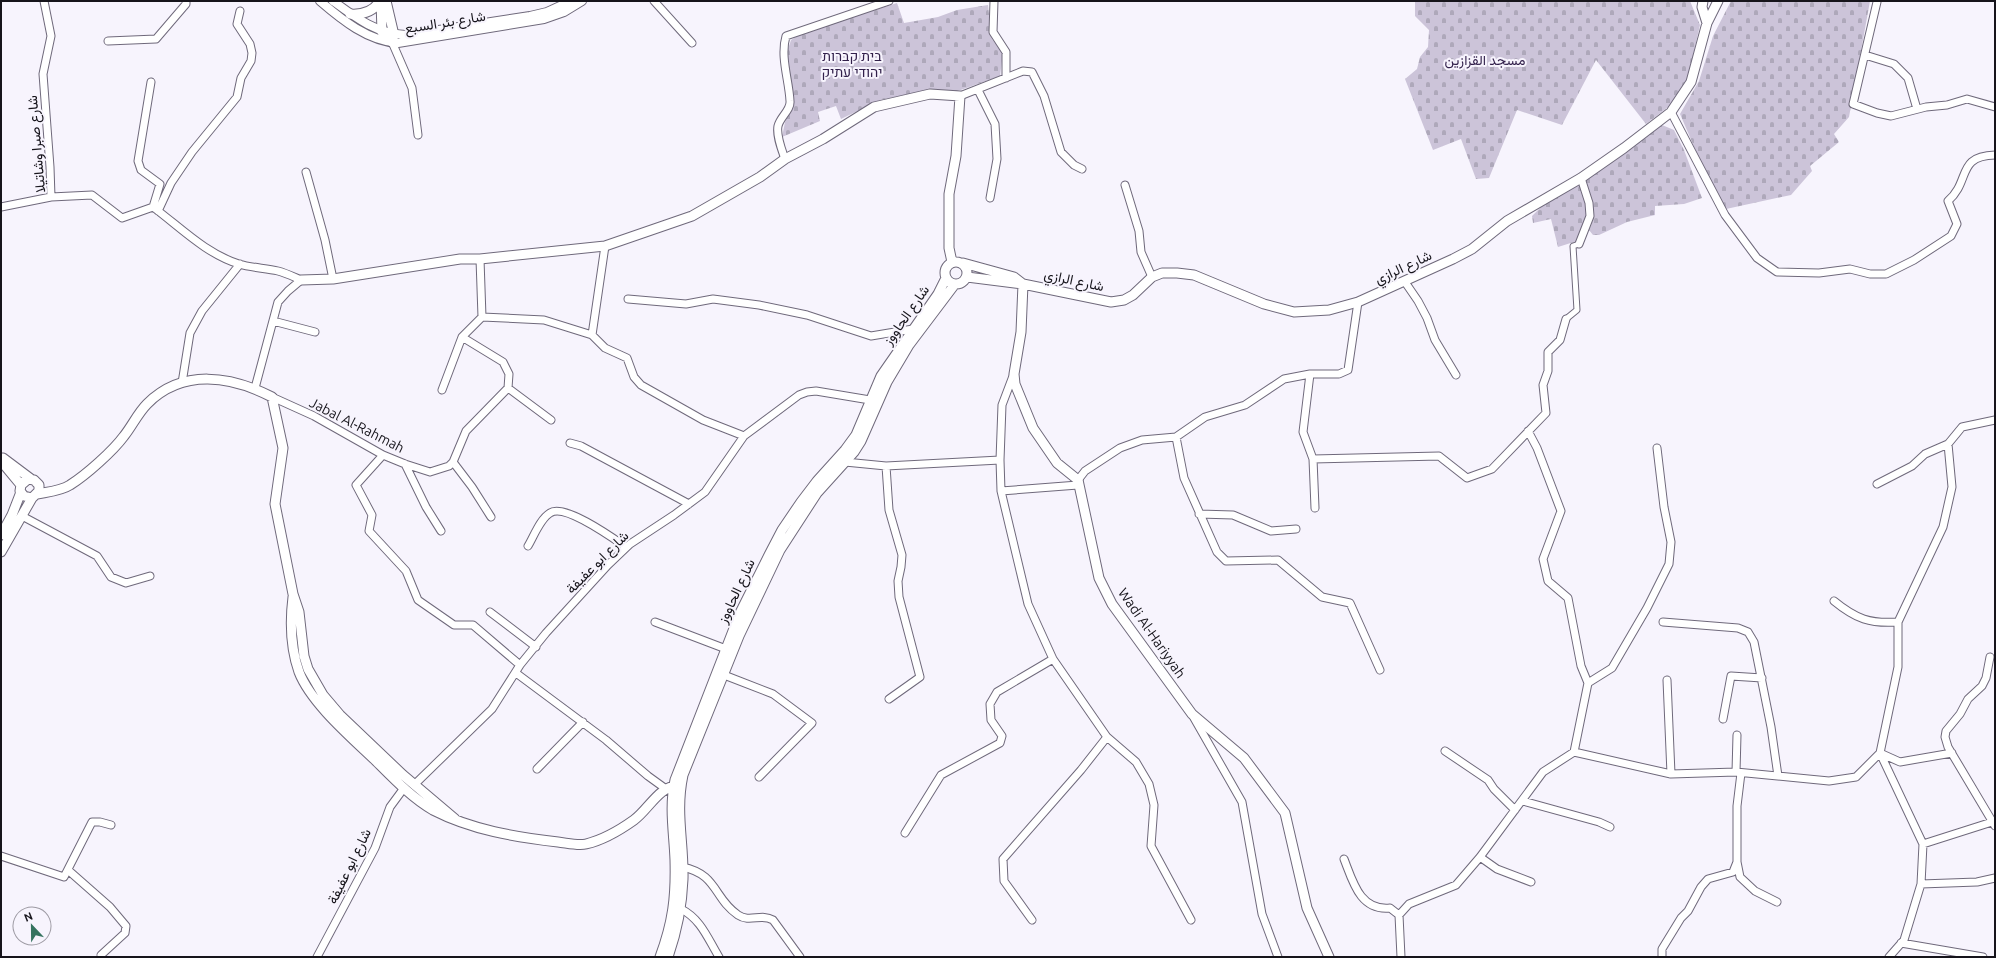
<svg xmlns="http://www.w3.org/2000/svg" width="1996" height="958" viewBox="0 0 1996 958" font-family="Ubuntu,Vazirmatn,Heebo,sans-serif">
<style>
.cemetery{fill:url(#cemetery-stones)}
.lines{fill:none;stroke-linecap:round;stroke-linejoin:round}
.pedestrian-casing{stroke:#6f697b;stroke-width:7}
.minor-casing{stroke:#6f697b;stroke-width:9}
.tertiary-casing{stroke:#6f697b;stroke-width:10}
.secondary-casing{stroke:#6f697b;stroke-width:11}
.pedestrian{stroke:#fff;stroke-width:5}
.minor{stroke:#fff;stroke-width:7}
.tertiary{stroke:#fff;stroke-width:8}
.secondary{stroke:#fff;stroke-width:9}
.labels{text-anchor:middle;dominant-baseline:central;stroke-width:4;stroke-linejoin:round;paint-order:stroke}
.street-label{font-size:14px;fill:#16141b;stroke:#f7f4fd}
.park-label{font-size:14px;fill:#311f4a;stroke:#f7f4fd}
</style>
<defs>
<pattern id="cemetery-stones" width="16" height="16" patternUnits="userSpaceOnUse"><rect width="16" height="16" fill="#ccc4d9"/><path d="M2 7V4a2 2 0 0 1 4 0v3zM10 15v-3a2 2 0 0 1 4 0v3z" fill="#aea8ba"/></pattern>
</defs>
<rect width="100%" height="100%" fill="#f7f4fd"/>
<!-- cemetery -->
<path class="cemetery" d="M1415,1H1690L1700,25L1688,77L1672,104L1646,124L1596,60L1562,125L1517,110L1489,178L1476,179L1461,139L1433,150L1405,79L1417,69L1420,57L1428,47L1429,30L1415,16Z
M1731,1H1870L1849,117L1834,134L1839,142L1810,166L1812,171L1791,195L1726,209L1704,170L1680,114L1699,81L1713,36Z
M897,3L904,23L938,17L957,10L988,5L992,39L1003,53L1000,76L955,92L925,91L880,100L841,119L836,106L818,112L820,121L782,137L785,122L794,105L786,55L791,40L802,33Z
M1662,125L1674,130L1684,150L1702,198L1684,204L1655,206V215L1627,222L1599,235H1593L1589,230C1598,213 1591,199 1585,182L1593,173L1652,130Z
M1577,184L1580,186L1588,212L1577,241L1558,247L1551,219L1533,223L1532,216L1546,202Z"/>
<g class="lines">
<defs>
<path id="pedestrian" d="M1566,319L1577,310L1573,246L1579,244"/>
<path id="minor" d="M44,1L51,36L43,74L50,167L51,197L92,195L122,218L153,207C180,227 206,254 239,264C252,268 266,268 278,271C286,273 294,277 301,280
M654,1L692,43
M994,1L993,32L1006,52V78
M1877,2L1853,104L1877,113L1891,116L1926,107L1947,105L1967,99L1995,107
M108,41L156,39L186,4V1
M392,42L412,88L418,135
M1865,55L1894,64L1908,78L1917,109
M151,82L138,161L141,170L160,184L153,207
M978,90L995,124L997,159L990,198
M960,96L1023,71L1032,72L1044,96L1061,152L1074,165L1082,169
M1671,112L1725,215L1757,258L1777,272L1819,273L1850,269L1870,274H1886L1914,260L1951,236L1957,224L1948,201C1971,181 1956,156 1995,155
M785,159C782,150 776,136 778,126C780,117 791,110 790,101C789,80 780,57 786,36L889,1
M306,172L325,240L333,279
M1125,185L1139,231L1141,252L1152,277
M1,207L51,197
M158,211L171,183L192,152L237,97L241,78L251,61L252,53L250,44L237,24L240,11
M1579,244L1590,216L1589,203L1581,178
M1405,282L1418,301L1427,318L1435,340L1456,375
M628,299L686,304L713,299L759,305L807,315L871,336L913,329
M482,317L544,320L592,335L605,348L627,358L634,377L641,385L703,420L744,436
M273,321L315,332
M592,335L605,246
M1310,374L1303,432L1313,459L1315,508
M1013,376L1002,405L1000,460L1001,491L1028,604L1053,659L1107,737L1136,762L1149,784L1154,805L1151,846L1191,920
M182,383L190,333L202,311L240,264
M255,388L278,302L288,291L301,280
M508,388L551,420
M442,390L462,337L482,317L480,259
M272,397L314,416L383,455L405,464L430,472L449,466L453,462L466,431L508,388L509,374L503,362L462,337
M1528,431L1537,448L1561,511L1543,559L1548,581L1568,598L1581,666L1588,683
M1176,437L1184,478L1217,552L1226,561L1278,560L1322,597L1350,603L1380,670
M570,443L581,446L689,504
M383,455L356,485L372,515L369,531L406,571L418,600L454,625H473L520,665
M1313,459L1439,456L1467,478L1492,469L1546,413L1543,385L1548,371V352L1560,340L1566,319
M453,462L472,487L491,517
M845,462L886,466L1000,460
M405,464L426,507L441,531
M886,466L889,510L902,555L901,567L898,581L899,597L920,677L889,699
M1078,480L1085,471L1120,448L1142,440L1176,437L1205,417L1245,405L1284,379L1310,374H1339L1348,370L1358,302
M1877,484L1912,466L1925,454L1948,444
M1001,491L1078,485
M1199,514L1233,515L1271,531L1296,529
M22,516L97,556L111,577L126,583L150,576
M528,546C534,536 540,519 550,513C564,503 613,538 626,547
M1834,601C1856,619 1870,624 1898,622
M490,612L536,647
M655,622L726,649
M1663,622L1738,628L1748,632L1754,642L1771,727L1778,776
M1990,657L1986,678L1982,686L1968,699L1960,714L1946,731L1945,737L1948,747L1995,826
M516,673L606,740L648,776L666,789
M724,675L773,694L812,723L759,777
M1667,680L1671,774
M1194,718L1242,802L1262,914L1278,957
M1723,719L1731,676L1762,678
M1445,751L1488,780L1494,789L1515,810
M1574,752L1588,683L1612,668L1647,608L1669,564L1671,542L1664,507L1657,448
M537,769L583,722
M1736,772L1737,735
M414,785L492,709L520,665L546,633L608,565L630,544L674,515L705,492L744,436L799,395L807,392L816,391L870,400
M1523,801L1599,822L1610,827
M905,833L941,775L1000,743L1002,736L991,720L990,704L997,692L1053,659
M1923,844L1992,822
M1,856L64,877L92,822H100L111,825
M1480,857L1497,869L1531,882
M1344,859C1353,882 1360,911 1390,908L1399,915
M1737,862L1740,877L1755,891L1777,902
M682,867C718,874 713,898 738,915C750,923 761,913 773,920L800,957
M68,870L110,907L126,926L125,933L101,955
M1921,884L1977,882L1995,878
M681,909C701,919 708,939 719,957
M1032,920L1004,881L1003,859L1081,770L1107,737
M1901,943L1983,957
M317,957L375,848L390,807L404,788
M1401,957L1399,915L1409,904L1456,885L1480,857L1543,772L1574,752L1671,774L1736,772L1829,781L1856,777L1880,753L1900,762L1952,753
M1662,957V949L1681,918L1688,911L1701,887L1708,879L1733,872L1737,862V806L1741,773
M1889,957L1904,940L1921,884L1923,844L1880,753L1898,667V622L1943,527L1952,487L1948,444L1962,427L1995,420"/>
<path id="tertiary" d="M320,1C342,20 368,41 398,43L544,19L564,12L582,1
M333,1C356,18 377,34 406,35L530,16L547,12L571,1"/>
<path id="secondary" d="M381,1L382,32L392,42L394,35L386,1
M1703,1L1702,7L1707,23
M350,14C363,15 373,12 380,1
M945 273a11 11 0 1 1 22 0a11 11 0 1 1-22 0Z
M963,263L1014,277L1023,284
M967,277L1023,284L1111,302L1124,300L1133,295L1152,277L1162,273H1177L1194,275L1264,304L1294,312L1329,310L1358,302L1453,259L1472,249L1507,221L1581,178L1624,148L1671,112L1691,82L1707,23L1718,1
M301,280L333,279L460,259H480L605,246L692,216L760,177L785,159L823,139L874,107L930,94L960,96L956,156L949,194V248L952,262
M1023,284L1021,332L1014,374L1015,384L1033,428L1057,463L1078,480L1099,578L1112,604L1192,714L1244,758L1285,813L1307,908L1329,957
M3,458L31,479
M1,461L21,485L20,491L24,496L32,498L39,491V485L34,480L28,479L21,485
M37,494C47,492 61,491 70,485C86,475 113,451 124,436C132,426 138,413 147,404C183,368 231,376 272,397L283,448L275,504L293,594L299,612L304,656L308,669L323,695L340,715L403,775L455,819
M1,535L12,515L21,492
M1,552L32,498
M293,597C290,621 291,649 299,672C311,703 351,737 376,761C393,778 412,798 433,810C472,830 515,837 558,842C567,843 578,846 586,844C603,840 620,830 634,820C648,810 660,785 678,786
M660,957C673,922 676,897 675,860C674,833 669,807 675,780L740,613L769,555L782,530L801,502L817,481L845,450L856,435L881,376L938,294L946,278
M668,957C677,931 682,906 683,879C684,842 675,813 683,775L739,636L780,550L817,493L854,452L861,441L887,382L909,345L955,284"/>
</defs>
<!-- pedestrian casing -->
<use href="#pedestrian" class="pedestrian-casing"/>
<!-- minor casing -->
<use href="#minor" class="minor-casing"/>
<!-- tertiary casing -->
<use href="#tertiary" class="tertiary-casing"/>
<!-- secondary casing -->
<use href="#secondary" class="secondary-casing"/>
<!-- pedestrian -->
<use href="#pedestrian" class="pedestrian"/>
<!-- minor -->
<use href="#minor" class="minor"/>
<!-- tertiary -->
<use href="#tertiary" class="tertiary"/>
<!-- secondary -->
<use href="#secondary" class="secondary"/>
</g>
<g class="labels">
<!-- street labels -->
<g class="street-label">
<text transform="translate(445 22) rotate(-9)">شارع بئر السبع</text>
<text transform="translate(36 144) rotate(-95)">شارع صبرا وشاتيلا</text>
<text transform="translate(1403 267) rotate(-25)">شارع الرازي</text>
<text transform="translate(1074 280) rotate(12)">شارع الرازي</text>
<text transform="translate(906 315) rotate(-55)">شارع الحاووز</text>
<text transform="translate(357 425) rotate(27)">Jabal Al-Rahmah</text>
<text transform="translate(597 562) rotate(-45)">شارع ابو عفيفة</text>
<text transform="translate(736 591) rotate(-65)">شارع الحاووز</text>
<text transform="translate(1152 633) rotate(55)">Wadi Al-Hariyyah</text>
<text transform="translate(349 866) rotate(-64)">شارع ابو عفيفة</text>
</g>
<!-- park labels -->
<g class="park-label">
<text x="852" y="56">בית קברות<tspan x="852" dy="16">יהודי עתיק</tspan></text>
<text x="1485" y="60">مسجد القزازين</text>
</g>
</g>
<!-- border -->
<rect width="1996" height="958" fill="none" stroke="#16141b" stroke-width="4"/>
<!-- north arrow -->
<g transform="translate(32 926) rotate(338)"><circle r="19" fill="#f7f4fd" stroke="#9d9aa3"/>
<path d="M0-3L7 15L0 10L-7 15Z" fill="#35735f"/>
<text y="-6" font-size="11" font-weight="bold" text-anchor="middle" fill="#16141b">N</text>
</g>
</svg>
